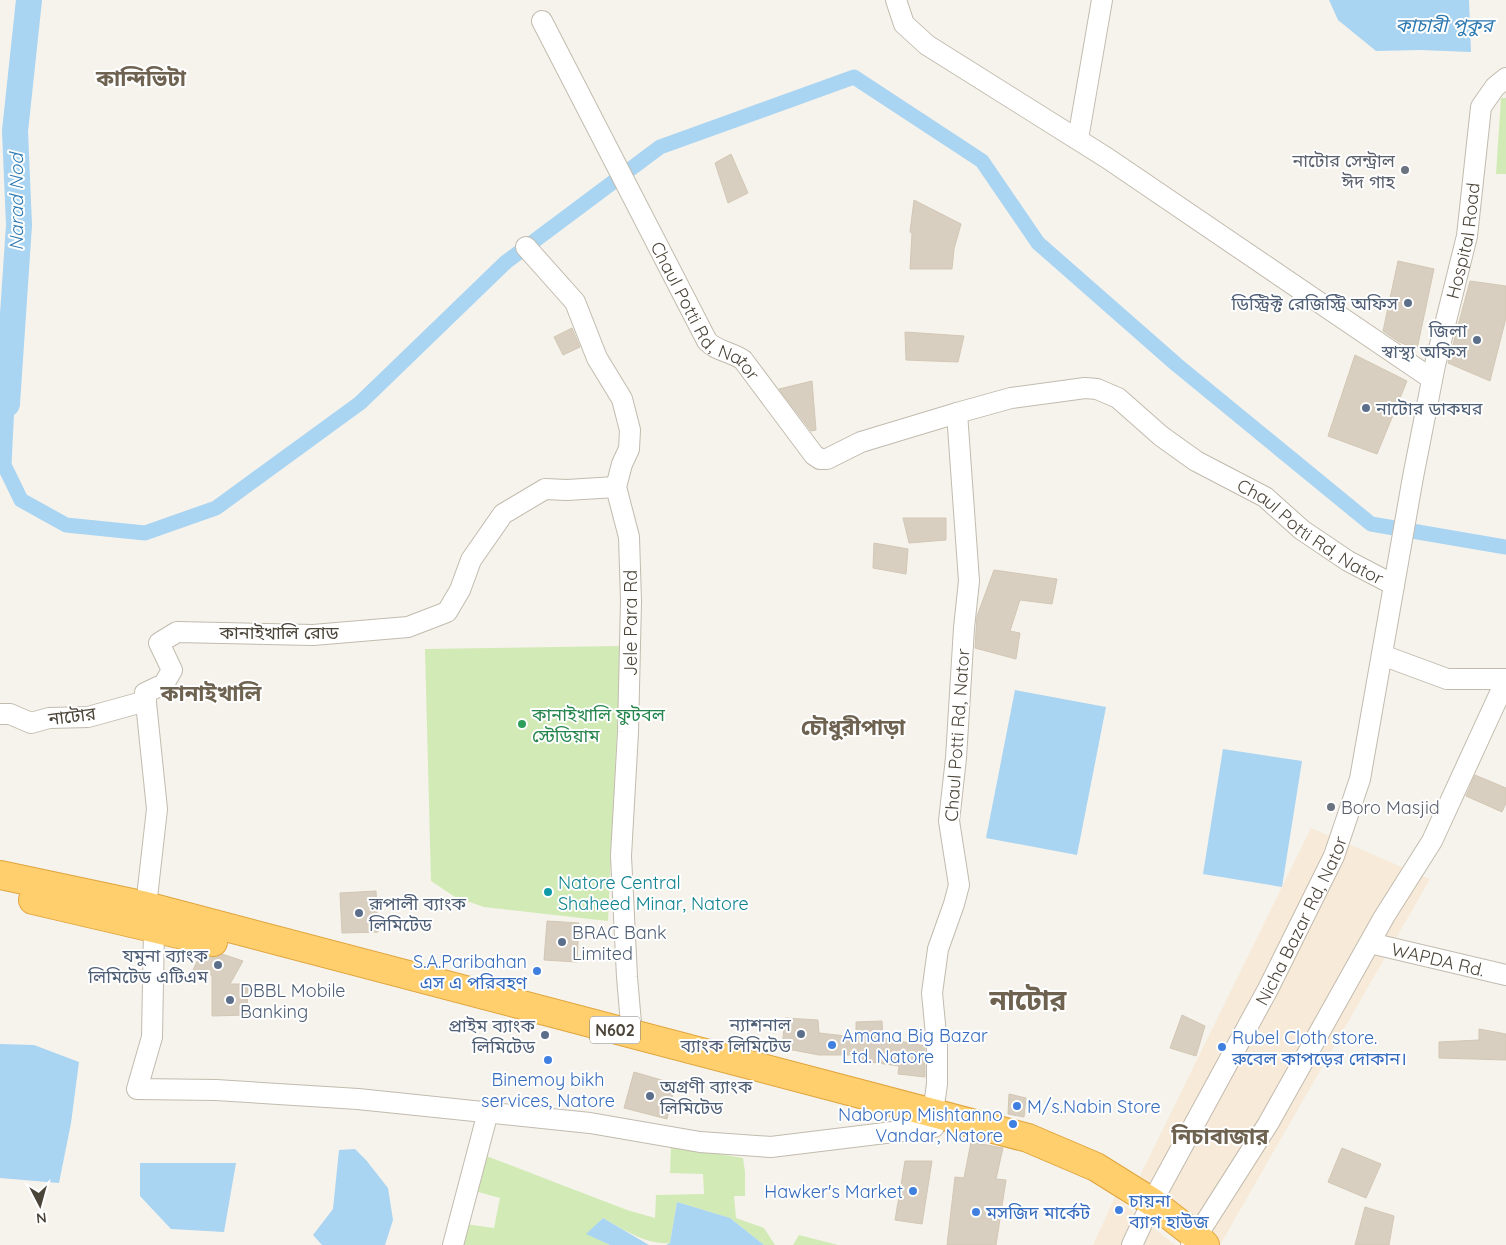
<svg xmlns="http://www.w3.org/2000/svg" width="1506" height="1245" viewBox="0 0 1506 1245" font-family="Quicksand,'Noto Sans Bengali',sans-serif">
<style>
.commercial{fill:#f7ead8}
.green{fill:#d2eab5}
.water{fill:#a9d4f2}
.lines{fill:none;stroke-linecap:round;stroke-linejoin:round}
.canal{stroke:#a9d4f2;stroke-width:15}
.river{stroke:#a9d4f2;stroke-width:26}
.building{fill:#d8cfc1;stroke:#d3c7b4}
.minor-casing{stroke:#c2bbae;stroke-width:22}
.highway-casing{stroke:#e0a43c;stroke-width:30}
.minor{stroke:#fff;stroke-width:20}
.highway{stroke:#ffcf6e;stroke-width:28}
.worship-dot{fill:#6b7280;stroke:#fff;stroke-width:2}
.service-dot{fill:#5c6f8a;stroke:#fff;stroke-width:2}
.leisure-dot{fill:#2e9e5b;stroke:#fff;stroke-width:2}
.culture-dot{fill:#0f9aa8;stroke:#fff;stroke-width:2}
.shop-dot{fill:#3f7fe0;stroke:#fff;stroke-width:2}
.labels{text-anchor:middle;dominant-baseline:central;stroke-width:4;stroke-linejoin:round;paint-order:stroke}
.shield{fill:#fff;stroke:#817c74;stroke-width:1}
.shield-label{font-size:16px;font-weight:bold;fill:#4b4439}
.worship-label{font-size:18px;fill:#5b616d;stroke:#fff;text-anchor:end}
.street-label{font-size:18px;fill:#4b4439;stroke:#fff}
.service-label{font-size:18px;fill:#4e5e75;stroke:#fff;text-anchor:end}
.leisure-label{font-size:18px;fill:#27864d;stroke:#fff;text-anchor:start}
.culture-label{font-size:18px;fill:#0d838f;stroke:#fff;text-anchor:start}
.shop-label{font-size:18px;fill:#366cbe;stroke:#fff;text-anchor:start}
.water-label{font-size:19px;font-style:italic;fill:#2e7ab2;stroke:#fff}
.district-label{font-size:22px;font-weight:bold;fill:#6e6250;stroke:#fff}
.town-label{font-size:28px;font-weight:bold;fill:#6e6250;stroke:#fff}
</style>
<rect width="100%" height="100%" fill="#f6f3ec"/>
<!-- commercial -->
<path class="commercial" d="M1311,828L1430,879L1220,1245H1204L1133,1190Z
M1115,1197L1175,1245H1093Z"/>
<!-- green -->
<path class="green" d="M1501,98H1506V174H1496Z
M621,646L608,921L484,907L455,897L431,881L425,649Z
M671,1146L743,1158L745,1172V1196H734L736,1218L764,1228L775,1245H764L730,1218L677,1202L670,1243C646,1245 623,1229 603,1218L587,1234L610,1245H461L465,1224L494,1228L500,1198L471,1190L481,1154L627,1210L655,1218L656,1195L704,1194L703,1174L670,1173Z
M799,1235L838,1245H793Z"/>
<!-- water -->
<path class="water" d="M1329,0H1469L1471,52L1420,50L1376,51L1338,20Z
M1015,690L1106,707L1077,855L986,838Z
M1223,749L1302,761L1282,887L1203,874Z
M0,1044L34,1045L79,1062L71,1123L59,1183L0,1178Z
M355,1149L366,1160L388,1188L393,1220L385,1245H322L313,1235L333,1209L339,1150Z
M140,1163H236L224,1232L171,1229L140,1196Z
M677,1202L730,1218L764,1245H666L670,1243Z
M603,1218L649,1245H610L586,1234Z"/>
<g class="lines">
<!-- canal -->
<path class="canal" d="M7,404L4,465L21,500L66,525L145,533L216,508L360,403L506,262L660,147L854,77L982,161L1038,243L1177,365L1371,524L1506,547"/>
<!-- river -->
<path class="river" d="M7,404L19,225L15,131L29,0"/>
</g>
<!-- building -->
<path class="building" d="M731,154L748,193L728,203L715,163Z
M914,200L961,224L954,249L952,269H910L912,233L910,232Z
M1398,261L1434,269L1417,349L1399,342L1383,331Z
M1470,281L1506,286V318L1490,381L1448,363Z
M572,328L580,347L563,355L554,337Z
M905,332L964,336L958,362L906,360Z
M1355,355L1407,381L1377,454L1328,436Z
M812,381L816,430L811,431L779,389Z
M903,518H946V540L909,543Z
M874,543L908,549L906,574L873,568Z
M994,570L1057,579L1052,604L1020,600L1010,631L1020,633L1016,659L975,648L977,616Z
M1475,775L1506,788V803L1502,812L1466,796Z
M376,891L378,932L342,933L340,893Z
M547,921L579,923L577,962L544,960Z
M222,954L243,961L230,984H248L247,1015L212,1016V975L193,970L200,955L217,957Z
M1182,1015L1205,1026L1196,1056L1170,1048Z
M785,1018L818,1020L819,1033L856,1037V1022L882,1021L883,1038L925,1046V1077L898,1074L899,1066L856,1060V1055H819L782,1048Z
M1479,1029L1506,1034V1060L1439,1058V1042L1479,1040Z
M634,1072L675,1084L667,1119L624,1108Z
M1009,1094L1026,1098L1024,1117L1008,1114Z
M971,1142L1003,1148L996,1179L1006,1180L996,1245H947L955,1177L964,1178Z
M1342,1148L1381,1164L1366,1198L1328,1182Z
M905,1161H932L922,1224L895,1220Z
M1365,1207L1394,1216L1389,1245H1355Z"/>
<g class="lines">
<defs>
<g id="minor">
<path d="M896,0L904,24L927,45L1107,158L1432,379"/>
<path id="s1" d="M542,21L707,341C716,351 732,352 743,360L814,455L820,459H827L861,442L957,413L969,581L964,628L956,758L949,821L959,885L954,904L938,949L932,993L937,1045V1084L933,1113"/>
<path d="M1078,139L1102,0"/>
<path d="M526,247L575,302L597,358L622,399L630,430L629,449L622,464L616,487L629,537L631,601L628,732L621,856L627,977L632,1035"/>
<path id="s2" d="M957,413L1011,398L1085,388L1097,389L1118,398L1161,436L1196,461L1265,497L1302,530L1348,561L1394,585"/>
<path d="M1382,655L1447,679H1506"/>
<path d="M0,714H10L31,723L49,718L88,717L146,701"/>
<path d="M146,906L157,809L145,693L164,684L172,670L159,643L177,632L313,635L408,627L447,612L460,590L471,560L503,514L545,489L567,490L616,487"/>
<path d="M154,929L152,1037L137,1089L216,1090L358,1099L590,1123L700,1142L771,1147L934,1127"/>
<path id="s3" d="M1370,943L1506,975"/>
<path d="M453,1245L488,1112"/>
<path id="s4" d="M1132,1245L1152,1202L1268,989L1334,856L1360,779L1413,477L1435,365L1467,236L1481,107L1495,87L1506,78"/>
<path d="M1191,1245L1268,1124L1384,917L1432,841L1506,680"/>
</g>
<path id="highway" d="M0,875L146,906L1028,1138L1096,1167L1152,1202L1196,1236L1205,1245
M33,900L213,942"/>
</defs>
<!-- minor casing -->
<use href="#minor" class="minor-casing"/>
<!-- highway casing -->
<use href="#highway" class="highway-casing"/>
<!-- minor -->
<use href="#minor" class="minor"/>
<!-- highway -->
<use href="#highway" class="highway"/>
</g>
<!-- markers -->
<g class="worship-dot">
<circle cx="1405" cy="170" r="5"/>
<circle cx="1331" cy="807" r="5"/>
</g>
<g class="service-dot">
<circle cx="1408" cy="303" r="5"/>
<circle cx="1477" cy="340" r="5"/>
<circle cx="1366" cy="408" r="5"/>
<circle cx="359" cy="913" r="5"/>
<circle cx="562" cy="942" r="5"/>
<circle cx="218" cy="965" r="5"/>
<circle cx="230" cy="1000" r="5"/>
<circle cx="801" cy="1034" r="5"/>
<circle cx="545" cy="1035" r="5"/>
<circle cx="650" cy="1096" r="5"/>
</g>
<circle class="leisure-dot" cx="522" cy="724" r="5"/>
<circle class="culture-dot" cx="548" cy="892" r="5"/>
<g class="shop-dot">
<circle cx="537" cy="971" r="5"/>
<circle cx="832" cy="1045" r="5"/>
<circle cx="1222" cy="1047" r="5"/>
<circle cx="548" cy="1060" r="5"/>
<circle cx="1017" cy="1106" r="5"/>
<circle cx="1013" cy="1124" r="5"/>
<circle cx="913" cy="1191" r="5"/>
<circle cx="1119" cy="1210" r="5"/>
<circle cx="976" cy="1212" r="5"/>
</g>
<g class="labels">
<!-- shield labels -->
<rect class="shield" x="590" y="1016.5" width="50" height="27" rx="4"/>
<g class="shield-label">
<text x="615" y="1030">N602</text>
</g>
<!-- worship labels -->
<g class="worship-label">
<text x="1395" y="160">নাটোর সেন্ট্রাল<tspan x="1395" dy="21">ঈদ গাহ</tspan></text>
<text x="1341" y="807" text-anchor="start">Boro Masjid</text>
</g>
<!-- street labels -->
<g class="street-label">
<text stroke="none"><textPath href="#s4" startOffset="1068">Hospital Road</textPath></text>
<text stroke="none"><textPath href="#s1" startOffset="336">Chaul Potti Rd, Nator</textPath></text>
<text stroke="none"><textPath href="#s2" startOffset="401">Chaul Potti Rd, Nator</textPath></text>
<text transform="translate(630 623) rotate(-90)">Jele Para Rd</text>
<text x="279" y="632">কানাইখালি রোড</text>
<text transform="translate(72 716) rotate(-7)">নাটোর</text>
<text transform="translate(957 735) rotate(-86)">Chaul Potti Rd, Nator</text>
<text stroke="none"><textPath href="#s4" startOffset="366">Nicha Bazar Rd, Nator</textPath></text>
<text stroke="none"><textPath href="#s3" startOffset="70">WAPDA Rd.</textPath></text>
</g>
<!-- service labels -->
<g class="service-label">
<text x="1398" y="303">ডিস্ট্রিক্ট রেজিস্ট্রি অফিস</text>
<text x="1467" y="330">জিলা<tspan x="1467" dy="21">স্বাস্থ্য অফিস</tspan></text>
<text x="1376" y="408" text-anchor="start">নাটোর ডাকঘর</text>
<text x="369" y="903" text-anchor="start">রূপালী ব্যাংক<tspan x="369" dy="21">লিমিটেড</tspan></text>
<text x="572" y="932" text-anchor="start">BRAC Bank<tspan x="572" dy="21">Limited</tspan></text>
<text x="208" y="955">যমুনা ব্যাংক<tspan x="208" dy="21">লিমিটেড এটিএম</tspan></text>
<text x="240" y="990" text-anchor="start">DBBL Mobile<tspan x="240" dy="21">Banking</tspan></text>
<text x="791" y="1024">ন্যাশনাল<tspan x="791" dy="21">ব্যাংক লিমিটেড</tspan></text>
<text x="535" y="1025">প্রাইম ব্যাংক<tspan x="535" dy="21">লিমিটেড</tspan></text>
<text x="660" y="1086" text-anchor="start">অগ্রণী ব্যাংক<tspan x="660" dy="21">লিমিটেড</tspan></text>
</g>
<!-- leisure labels -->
<g class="leisure-label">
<text x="532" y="714">কানাইখালি ফুটবল<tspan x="532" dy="21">স্টেডিয়াম</tspan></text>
</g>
<!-- culture labels -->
<g class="culture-label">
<text x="558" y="882">Natore Central<tspan x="558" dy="21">Shaheed Minar, Natore</tspan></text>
</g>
<!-- shop labels -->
<g class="shop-label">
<text x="527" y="961" text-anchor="end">S.A.Paribahan<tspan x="527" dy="21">এস এ পরিবহণ</tspan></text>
<text x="842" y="1035">Amana Big Bazar<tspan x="842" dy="21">Ltd. Natore</tspan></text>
<text x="1232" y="1037">Rubel Cloth store.<tspan x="1232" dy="21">রুবেল কাপড়ের দোকান।</tspan></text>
<text x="548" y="1079" text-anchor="middle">Binemoy bikh<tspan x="548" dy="21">services, Natore</tspan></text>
<text x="1027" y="1106">M/s.Nabin Store</text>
<text x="1003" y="1114" text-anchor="end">Naborup Mishtanno<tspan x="1003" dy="21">Vandar, Natore</tspan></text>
<text x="903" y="1191" text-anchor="end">Hawker's Market</text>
<text x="1129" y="1200">চায়না<tspan x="1129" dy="21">ব্যাগ হাউজ</tspan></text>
<text x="986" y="1212">মসজিদ মার্কেট</text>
</g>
<!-- water labels -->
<g class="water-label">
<text x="1444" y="25">কাচারী পুকুর</text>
<text transform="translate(16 202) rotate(-90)">Narad Nod</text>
</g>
<!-- district labels -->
<g class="district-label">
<text x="141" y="78">কান্দিভিটা</text>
<text x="211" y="693">কানাইখালি</text>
<text x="853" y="727">চৌধুরীপাড়া</text>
<text x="1220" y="1136">নিচাবাজার</text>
</g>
<!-- town labels -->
<g class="town-label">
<text x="1028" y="999">নাটোর</text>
</g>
</g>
<!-- north arrow -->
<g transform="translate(40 1205) rotate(174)" stroke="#ffffff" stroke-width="4" paint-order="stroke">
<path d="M0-4L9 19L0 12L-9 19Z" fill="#4b4439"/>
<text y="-8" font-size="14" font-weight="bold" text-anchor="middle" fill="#4b4439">N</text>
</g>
</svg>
